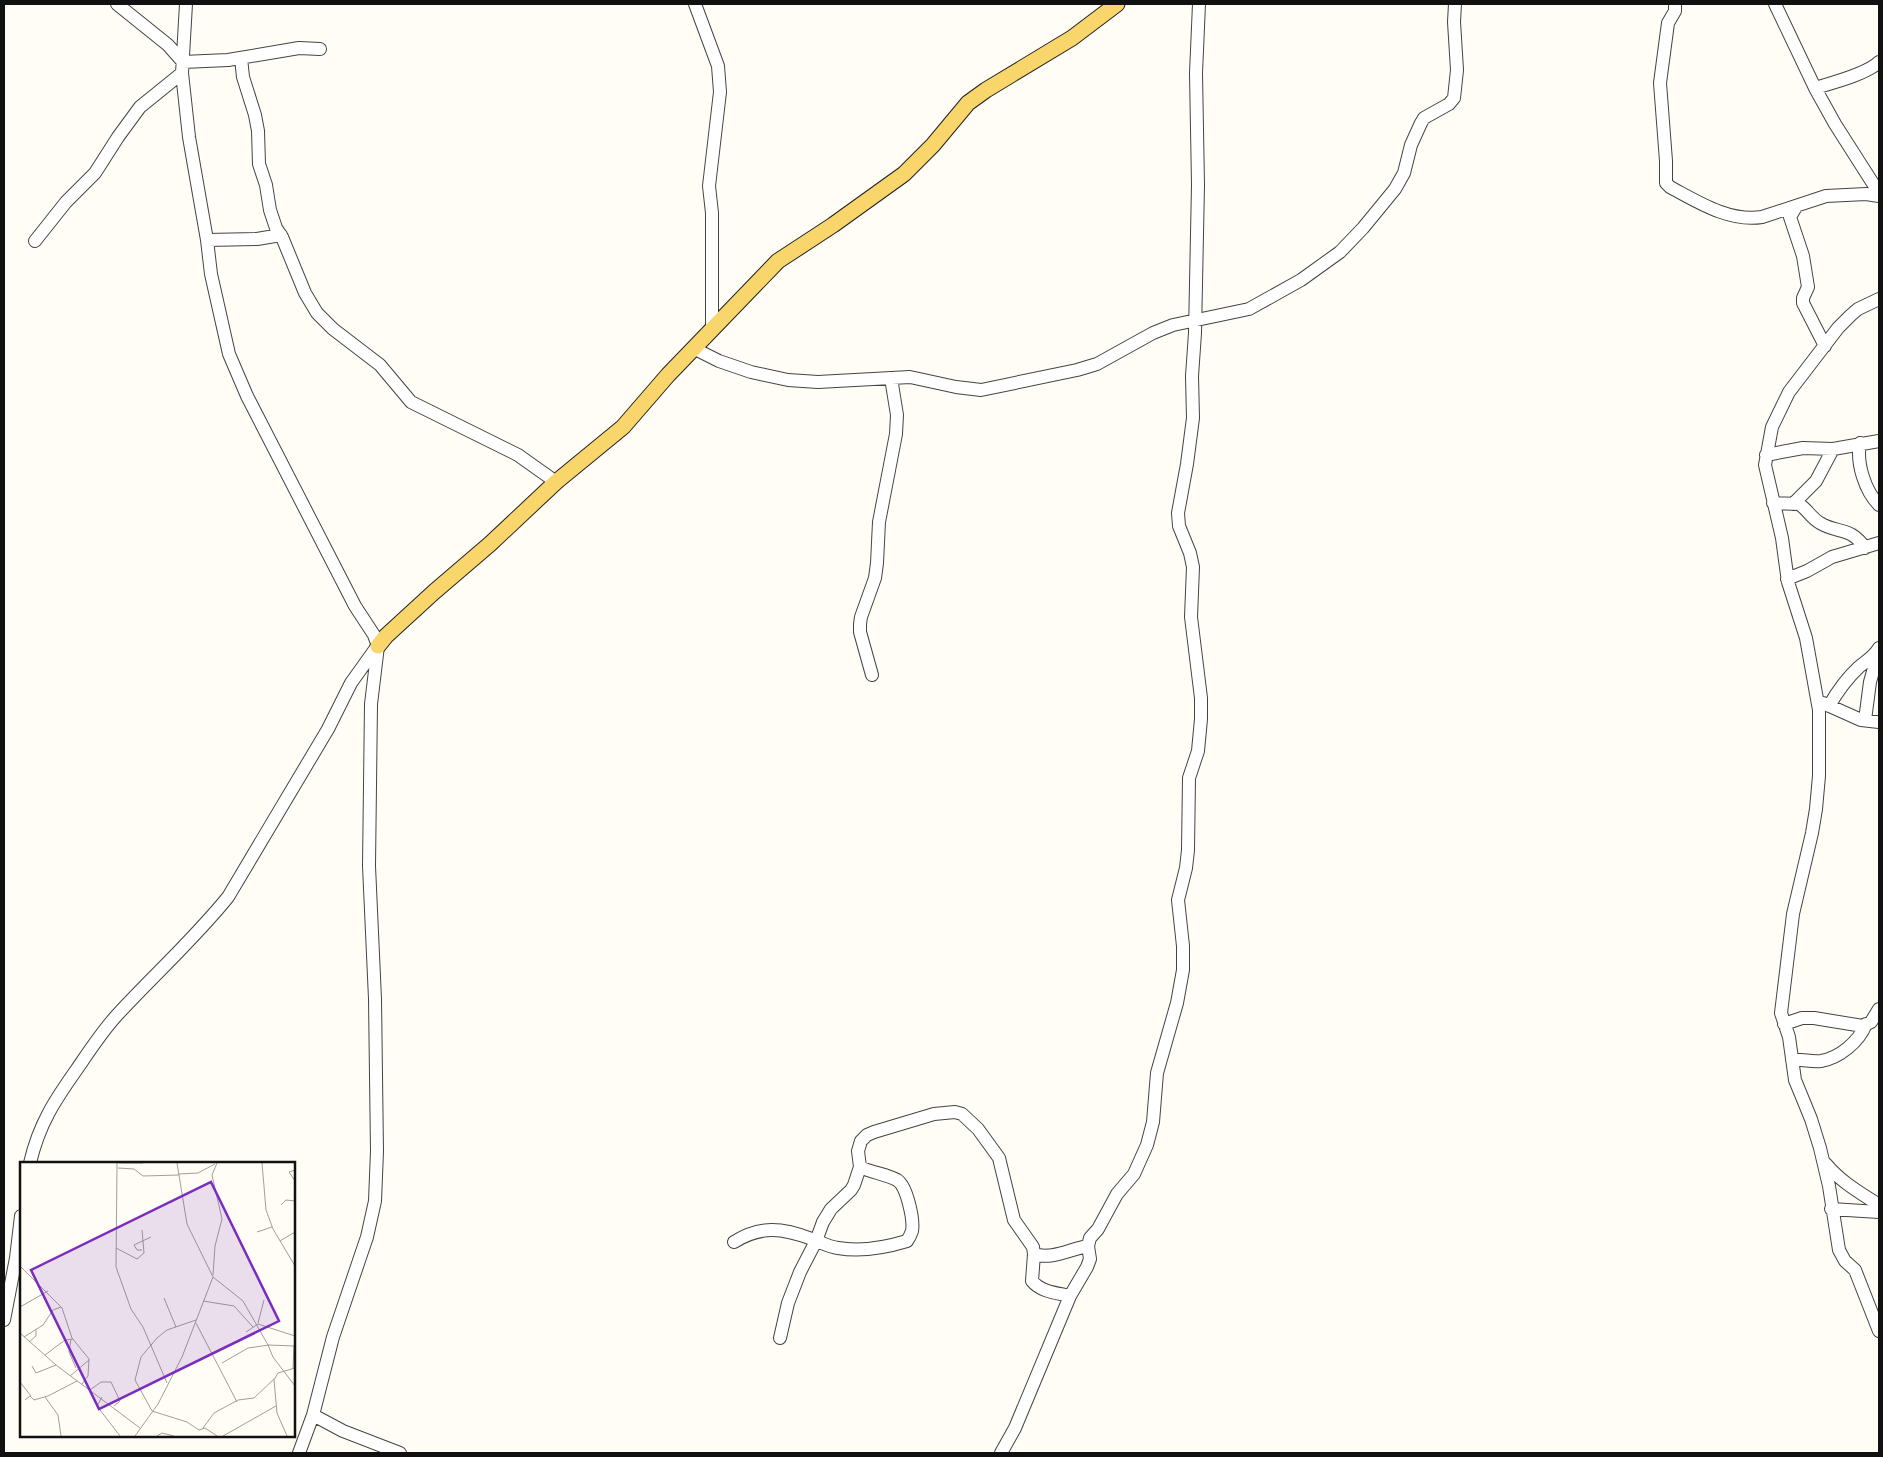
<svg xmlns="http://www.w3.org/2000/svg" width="1883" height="1457" viewBox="0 0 1883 1457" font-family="Literata,serif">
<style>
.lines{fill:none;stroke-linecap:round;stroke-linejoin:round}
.minor-casing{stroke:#444;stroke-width:14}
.major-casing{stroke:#222;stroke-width:17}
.minor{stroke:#fff;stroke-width:12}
.major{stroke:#f9d66b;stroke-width:15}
.inset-road{fill:none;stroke:#a09f9a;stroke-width:1}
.view{fill:#7b2cbf;fill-opacity:0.15;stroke:#7b2cbf;stroke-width:2.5}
.inset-edge{fill:none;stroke:#111;stroke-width:2.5}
</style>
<rect width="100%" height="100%" fill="#fffdf5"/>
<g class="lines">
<defs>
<path id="minor" d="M117,4L168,45L183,62L228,60L299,48L320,49
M186,4L182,73L189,137L207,240L211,274L229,354L247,396L355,606L374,635L378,646L371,704L369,866L375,999L377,1151L375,1201L367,1237L333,1337L313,1415L299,1453
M695,4L718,66L720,92L709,186L712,213V331
M1675,4V11L1668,23L1660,83L1666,161V183L1670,187C1698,202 1729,222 1762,217L1826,196L1866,194L1879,196
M1775,4L1815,88L1835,124L1879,193
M241,58L243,77L255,115L258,131L259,164L266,185L270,210L276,228L282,237L305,293L317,313L333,329L380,365L411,402L518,455L556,482
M1815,88C1832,83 1867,74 1879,62
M1796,207L1790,217L1803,256L1808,287L1803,298V303L1825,346
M207,240L257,239L281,235
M35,241L66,202L95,173L118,137L140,107L182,73
M1879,299L1858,309L1851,315L1838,328L1789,392L1772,427L1765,465L1782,538L1788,582L1806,638L1819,710V776L1816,809L1812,833L1793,914L1781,1013L1789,1037L1795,1080L1811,1119L1820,1148L1829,1186L1839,1250L1845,1261L1855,1270L1879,1331
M695,349L719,361L751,372L788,380L818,382L910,377L956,387L981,390L1077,370L1097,364L1153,333L1173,325L1249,309L1301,280L1340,252L1363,228L1395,189L1404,173L1411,145L1421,123L1424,118L1449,104L1454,98L1457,70L1454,22L1455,4
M1860,443C1856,463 1865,491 1879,505
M1766,455L1803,448L1833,449L1879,441
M1773,503L1799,504C1807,509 1811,518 1820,523C1838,534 1850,526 1865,548
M1793,504L1816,481L1833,449
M1787,579L1807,571L1832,557L1879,543
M872,675L860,632V624L861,617L875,578L877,563L879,522L896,434L897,415L891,378
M1823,703L1861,720L1879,722
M1829,706C1837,692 1846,679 1859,667C1866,661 1874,657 1879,648
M1865,720L1870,682L1879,650
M1784,1024L1802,1018H1814L1863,1026L1871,1022L1879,1009
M1792,1060C1802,1059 1811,1062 1821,1061C1839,1058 1859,1042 1866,1024
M30,1163C39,1124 55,1100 77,1069C90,1050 103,1030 118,1014C155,974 194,939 228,897L328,729L351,683L376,648
M1826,1164C1841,1182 1859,1192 1879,1205
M1831,1209L1879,1212
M734,1242C761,1225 783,1228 812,1239C820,1242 829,1247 838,1248C862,1252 884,1248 907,1241C909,1238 911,1234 912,1231C914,1220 907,1186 897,1180C886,1174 872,1173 860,1167
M1034,1254C1052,1260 1070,1249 1088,1246
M4,1320L16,1258L21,1216
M780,1338L788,1303L800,1272L816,1241L823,1222L831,1209L851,1190L854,1185L860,1167L858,1151L861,1141L867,1135L874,1132L934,1114L955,1112L962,1114L978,1129L999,1158L1014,1220L1033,1247L1034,1254L1032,1281C1041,1292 1057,1293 1070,1296
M313,1415L343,1431L400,1453
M1001,1453L1015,1428L1070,1296L1087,1267L1090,1259L1088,1246L1090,1238L1098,1229L1117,1194L1134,1174L1147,1145L1153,1122L1157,1073L1177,1003L1183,970V946L1178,900L1186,868L1188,850L1189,778L1198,751L1201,719V698L1191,617L1193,567L1190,553L1179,526L1178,513L1187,464L1193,418L1192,376L1195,333L1198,185L1196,73L1199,4"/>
<path id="major" d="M378,646L386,636L434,592L490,544L556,482L623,427L668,375L778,261L833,225L904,174L933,145L968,103L986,90L1072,38L1117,4"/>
</defs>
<!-- minor casing -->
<use href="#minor" class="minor-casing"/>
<!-- major casing -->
<use href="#major" class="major-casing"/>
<!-- minor -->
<use href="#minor" class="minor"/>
<!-- major -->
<use href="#major" class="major"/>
</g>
<!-- overview -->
<g transform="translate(20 1162)">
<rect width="275" height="275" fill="#fffdf5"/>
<path class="inset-road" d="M97,1L96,105L111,147L123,165L147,221M99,1H123M157,1L167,62L193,115L223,139L248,183L275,184M242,1L246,48L253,67L275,104M98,6L114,7L123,14L159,13M275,8L269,10L275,19M159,12L178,11L195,2M261,43L266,38L275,39M237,70L252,65M260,79L275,70M96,86L117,97L124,91L122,68M122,88H117L114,83L131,75M0,104L42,146L52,176L69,197L68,214L62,222M193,113L195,84L202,57L192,13L197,1M144,136L156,165M183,139L214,144L233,165M0,145L28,129M176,158L147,168L137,176L121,195L115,218L132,249L167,260L179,268L185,266L197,274M176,161L217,240M238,161L244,138M226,170L238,162L275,174M0,171L36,203L120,266M4,175L23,163L33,148L41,145M51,177L49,190L56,206M9,180L16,174V167M248,183L253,195L275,224M25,193L45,178L53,177M202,201L228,186L249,183M12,204L16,211L36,203M273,206L274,184M50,214L69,198M0,220L11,234M70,228L81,220H91L100,239L94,244M25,235L38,253L41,274M82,235L77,244L100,274M5,238L10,234L14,238L28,234L57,219M183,266L194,251L218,238L234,236L254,217M115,274L138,242L162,195L193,115M137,274L142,271L154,274M203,274L256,244M267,274L257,251L254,218L258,211L275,206"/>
<path class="view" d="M191,20L259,159L79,247L11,108Z"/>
<rect width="275" height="275" class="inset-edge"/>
</g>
<!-- border -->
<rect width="1883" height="1457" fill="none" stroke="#111111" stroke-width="10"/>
</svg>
